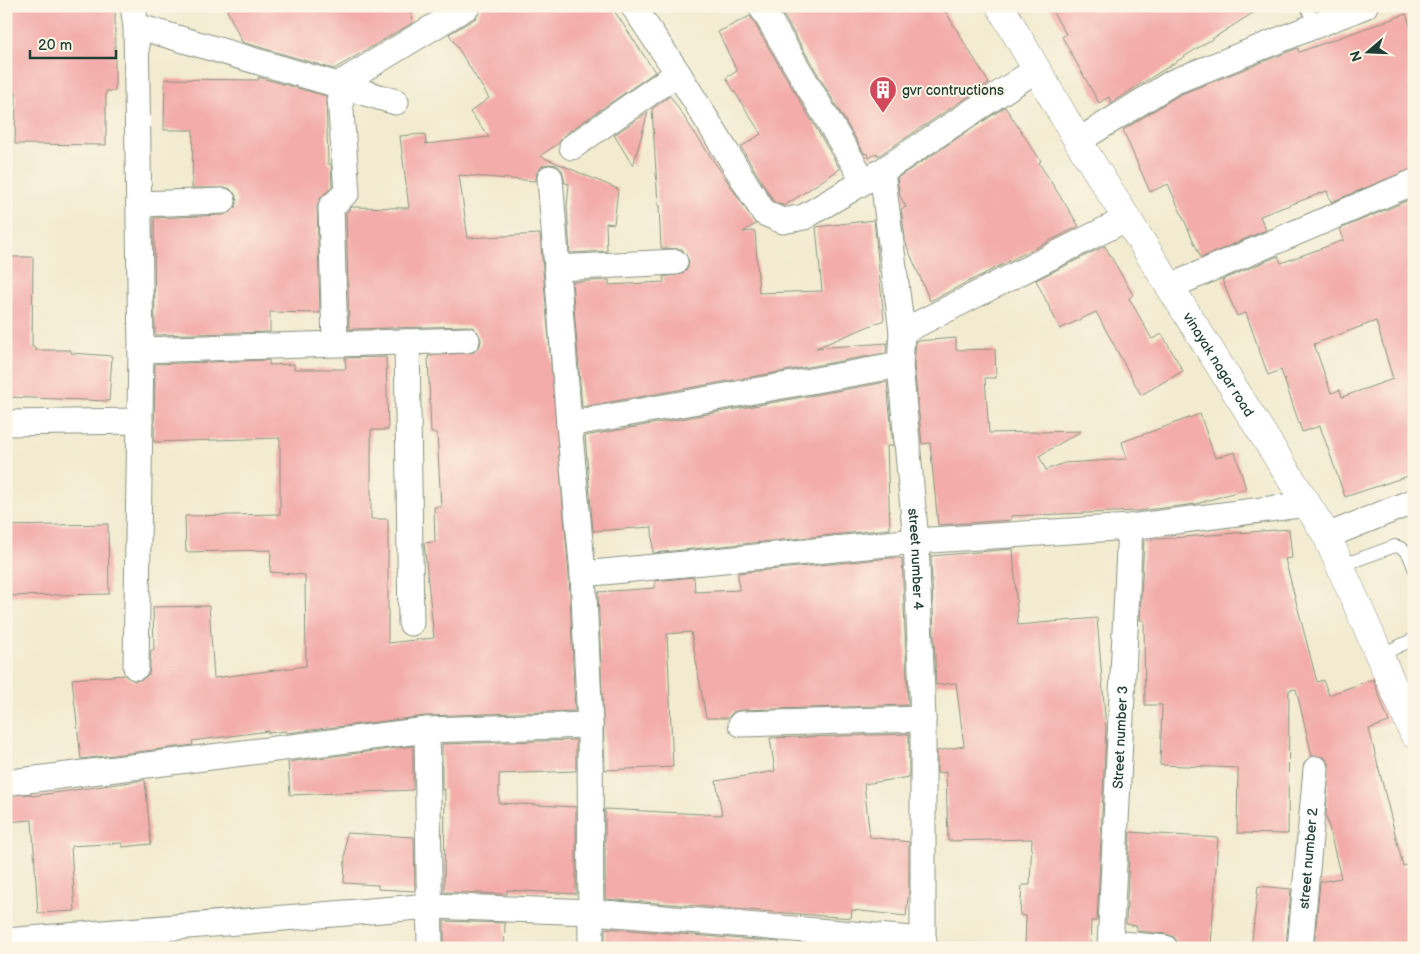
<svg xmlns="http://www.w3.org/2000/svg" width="1420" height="954" viewBox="0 0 1420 954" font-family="'Balsamiq Sans',sans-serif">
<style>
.building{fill:#f3aca9;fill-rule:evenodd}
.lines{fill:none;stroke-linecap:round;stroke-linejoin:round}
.service-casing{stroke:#889482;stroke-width:14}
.minor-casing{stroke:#889482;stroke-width:27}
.tertiary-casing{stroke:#889482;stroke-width:29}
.service{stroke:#fff;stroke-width:12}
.minor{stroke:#fff;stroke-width:25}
.tertiary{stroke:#fff;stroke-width:28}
.labels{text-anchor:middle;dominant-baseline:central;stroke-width:4;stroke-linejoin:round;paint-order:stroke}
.poi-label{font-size:14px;fill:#1f3d34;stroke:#fcf5e5;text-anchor:start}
.street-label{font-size:14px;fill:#1f3d34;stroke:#fcf5e5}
</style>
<rect width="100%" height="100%" fill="#fcf5e5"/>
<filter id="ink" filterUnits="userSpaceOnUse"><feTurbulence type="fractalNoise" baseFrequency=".02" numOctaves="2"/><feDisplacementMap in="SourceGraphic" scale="10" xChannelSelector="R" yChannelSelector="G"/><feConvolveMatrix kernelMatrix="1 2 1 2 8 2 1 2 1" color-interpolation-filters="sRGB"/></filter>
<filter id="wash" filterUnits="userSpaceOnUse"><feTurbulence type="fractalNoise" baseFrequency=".0096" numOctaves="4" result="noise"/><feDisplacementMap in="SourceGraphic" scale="20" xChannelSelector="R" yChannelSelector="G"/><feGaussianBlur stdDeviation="1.12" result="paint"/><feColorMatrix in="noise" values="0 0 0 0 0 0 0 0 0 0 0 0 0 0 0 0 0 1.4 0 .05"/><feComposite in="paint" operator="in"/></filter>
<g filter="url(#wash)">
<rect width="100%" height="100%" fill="#f2ebd0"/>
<g id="blocks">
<!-- building -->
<path class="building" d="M6,6H115V91H106V145L15,144L16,93H6Z
M225,6H410L412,23L334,69L242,42Z
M482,6H611L655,72L564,135L559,143L540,156L618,189L614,224L606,223L607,251L570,253L567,206L569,184L565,183L562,170L557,165L548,164L542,166L537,172L536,181L459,175L468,238L540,234L569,575L575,711L426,716L286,733V731L268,733V731L192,741L193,745L81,759L72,679L124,675L135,681L143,679L149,674L151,650H154L153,607L209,606L214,678L306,666L305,575L270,572L271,550L186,552L185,516L280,514V438L154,442L155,364L269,360V365L294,364V369H346L345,358L386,357L388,430H371V519H388V643L434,638L424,543L435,542L434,507H441L437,433H431L428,356L474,352L480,346L481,339L474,328L467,326L349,329L346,213L352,207L409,208L400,136L425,134L426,144L489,137L470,112L489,98L449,34L476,18Z
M778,6H942L989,83L878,156L877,153L869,158L868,154L864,153Z
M1049,6H1264L1111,103L1109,97L1099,103L1062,37L1066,34Z
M1406,14L1414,36V168L1331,202L1327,191L1260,216L1266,230L1201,258L1168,184L1150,192L1123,130L1179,95L1298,48L1299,52Z
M750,16L840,169L784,206L774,202L741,147L761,134L726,78L737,71L718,32Z
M258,77L326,96L328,164H331L332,187L321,197L317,207L320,313L270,312V332L155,335L154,218L224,215L235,208L237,201L235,194L229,188H192L193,130H164L165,79L259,80Z
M670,96L756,224L743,232L755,231L759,293L822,291L816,227L874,220L884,320L816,348L887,343L886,353L582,407L572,282L609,280V285L664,282L663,277L682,274L688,268L689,261L682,249L661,248L659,206L661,207L658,204L652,109Z
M1005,107L1041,161L1039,163L1079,226L930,301L906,244L901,209L906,207L900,196L897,178Z
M648,112L633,166L614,135Z
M1414,198V474L1345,497L1320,426L1302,432L1281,370L1268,375L1246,313L1237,316L1222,280L1278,256L1281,263L1344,240L1340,229ZM1376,321L1393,379L1342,397L1340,390L1331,393L1314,344Z
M1105,246L1133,295L1129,298L1152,339L1162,334L1183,371L1141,395L1096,312L1060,329L1036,280Z
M6,257H33L32,347H35V350H71V353L112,356L109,401L6,397Z
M956,338V350L995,349L996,378H985L989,433L1081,431L1039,456L1046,470L1064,463L1127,459L1122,442L1200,414L1215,458L1235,452L1246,489L1196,504L1138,511L1011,516V520L938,525L930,443L922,444L914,365L916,341Z
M887,382L893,446H887L890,529L653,553L652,527L593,531L585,436Z
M108,524L109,594L6,596V526Z
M1289,529L1292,558L1285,559L1317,682L1323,680L1329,695L1373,679L1389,722L1369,729L1403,866L1407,865L1414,898V948H1314L1320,882L1341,878L1326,815L1329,763L1324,757L1312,756L1296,689L1289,690L1288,834L1237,833L1238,768L1160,765L1162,705H1145L1144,620H1140L1144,540Z
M1013,549L1018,625L1097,618L1106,728L1097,921H1091L1090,948H1025L1026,916L1020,915L1022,885H1030L1032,839L948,841L946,772L937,773V751L964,746L956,683L936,685L931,556Z
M891,558H902L908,705L741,710L733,712L728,718H706L691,632L667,634L673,767L605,770L598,592L655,588V581L694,577L695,592L739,590L738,573Z
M909,734V777L864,784L870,837L909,842V890L906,916L852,910L851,918L605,899V809L722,815L716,781L775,771L770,738Z
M576,740V771L499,774V803L576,807V894L507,890V894L444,892L445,789L442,790V744Z
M413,746V790L290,795L288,762Z
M145,780L151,844L122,847V843L71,846L75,911L38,913L32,820L6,822V795L31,794L32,796Z
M1130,832L1218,838L1211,946L1178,943L1174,937L1167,934L1137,931V926L1126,924Z
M346,833L414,837L415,891L378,889V885L344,883Z
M1258,886L1291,889L1286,948H1251Z
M444,921L505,923L504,948H444Z
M605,928L779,942L778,948H605Z"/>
</g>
</g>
<g filter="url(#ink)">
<use href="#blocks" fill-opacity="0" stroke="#889482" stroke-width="1"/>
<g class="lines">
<defs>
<path id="service" d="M1307,6L1314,26
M1340,566L1395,546C1408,549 1410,556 1414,568
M1380,655L1414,639"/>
<g id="minor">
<path d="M133,6L136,26L141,350L136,667"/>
<path d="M633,6L678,73L764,213L783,221L804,217L882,171L1037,69"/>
<path d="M761,6L864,181"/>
<path d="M136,26L396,102"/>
<path d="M1078,141L1173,82L1365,6"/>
<path d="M572,147L678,73"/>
<path id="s1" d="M882,171L902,332L900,365L916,541L923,719V948"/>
<path d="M550,178L569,424L583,574L590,725L591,948"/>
<path d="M139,204L223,201"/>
<path d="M557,268L675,262"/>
<path d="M1169,287L1414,182"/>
<path d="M902,332L1126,219"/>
<path d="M407,342L411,623"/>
<path d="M335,343L331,207L347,192L339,84L468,6"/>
<path d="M141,350L467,340"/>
<path d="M6,423L140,421"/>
<path d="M569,424L900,365"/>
<path d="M1327,536L1414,501"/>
<path d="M583,574L916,541L1130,527L1307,504"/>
<path d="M741,724L923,719"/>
<path d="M427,730L430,948"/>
<path d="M12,782L427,730L590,725"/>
<path d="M6,941L431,906L592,912L924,940"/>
<path d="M1110,943L1165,948"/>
<path id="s2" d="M1110,948L1130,527"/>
<path id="s3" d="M1300,948L1316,769"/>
</g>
<g id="tertiary">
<path id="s4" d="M1000,6L1078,141L1327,536L1414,734"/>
</g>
</defs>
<!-- service casing -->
<use href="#service" class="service-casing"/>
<!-- minor casing -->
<use href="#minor" class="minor-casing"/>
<!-- tertiary casing -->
<use href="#tertiary" class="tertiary-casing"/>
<!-- service -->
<use href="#service" class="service"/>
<!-- minor -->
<use href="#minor" class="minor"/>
<!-- tertiary -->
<use href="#tertiary" class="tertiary"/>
</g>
</g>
<!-- icons -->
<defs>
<symbol id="building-pin" viewBox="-11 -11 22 30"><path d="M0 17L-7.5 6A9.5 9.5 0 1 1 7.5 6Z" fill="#d1495b" stroke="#fcf5e5"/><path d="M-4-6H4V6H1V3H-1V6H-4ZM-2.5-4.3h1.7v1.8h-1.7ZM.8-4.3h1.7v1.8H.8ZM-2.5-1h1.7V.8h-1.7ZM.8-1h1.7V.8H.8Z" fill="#fff"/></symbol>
</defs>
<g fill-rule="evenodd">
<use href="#building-pin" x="867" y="74" width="32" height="43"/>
</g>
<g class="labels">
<!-- poi labels -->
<g class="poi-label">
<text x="902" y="90">gvr contructions</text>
</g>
<!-- street labels -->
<g class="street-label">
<text stroke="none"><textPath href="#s4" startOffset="420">vinayak nagar road</textPath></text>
<text stroke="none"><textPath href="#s1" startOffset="390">street number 4</textPath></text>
<text stroke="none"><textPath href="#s2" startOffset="211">Street number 3</textPath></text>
<text stroke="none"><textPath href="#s3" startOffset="90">street number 2</textPath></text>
</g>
</g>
<!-- margin -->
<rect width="1420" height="954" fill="none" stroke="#fcf5e5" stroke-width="25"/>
<!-- north arrow -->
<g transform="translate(1368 52) rotate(251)" stroke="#fcf5e5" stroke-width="4" paint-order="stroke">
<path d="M0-4L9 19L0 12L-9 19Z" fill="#1f3d34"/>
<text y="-8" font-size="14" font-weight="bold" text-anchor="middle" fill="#1f3d34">N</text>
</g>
<!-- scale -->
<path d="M30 50v8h86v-8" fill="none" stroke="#1f3d34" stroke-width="2.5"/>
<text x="38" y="50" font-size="15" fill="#1f3d34" stroke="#fcf5e5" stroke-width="4" paint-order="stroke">20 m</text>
</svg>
